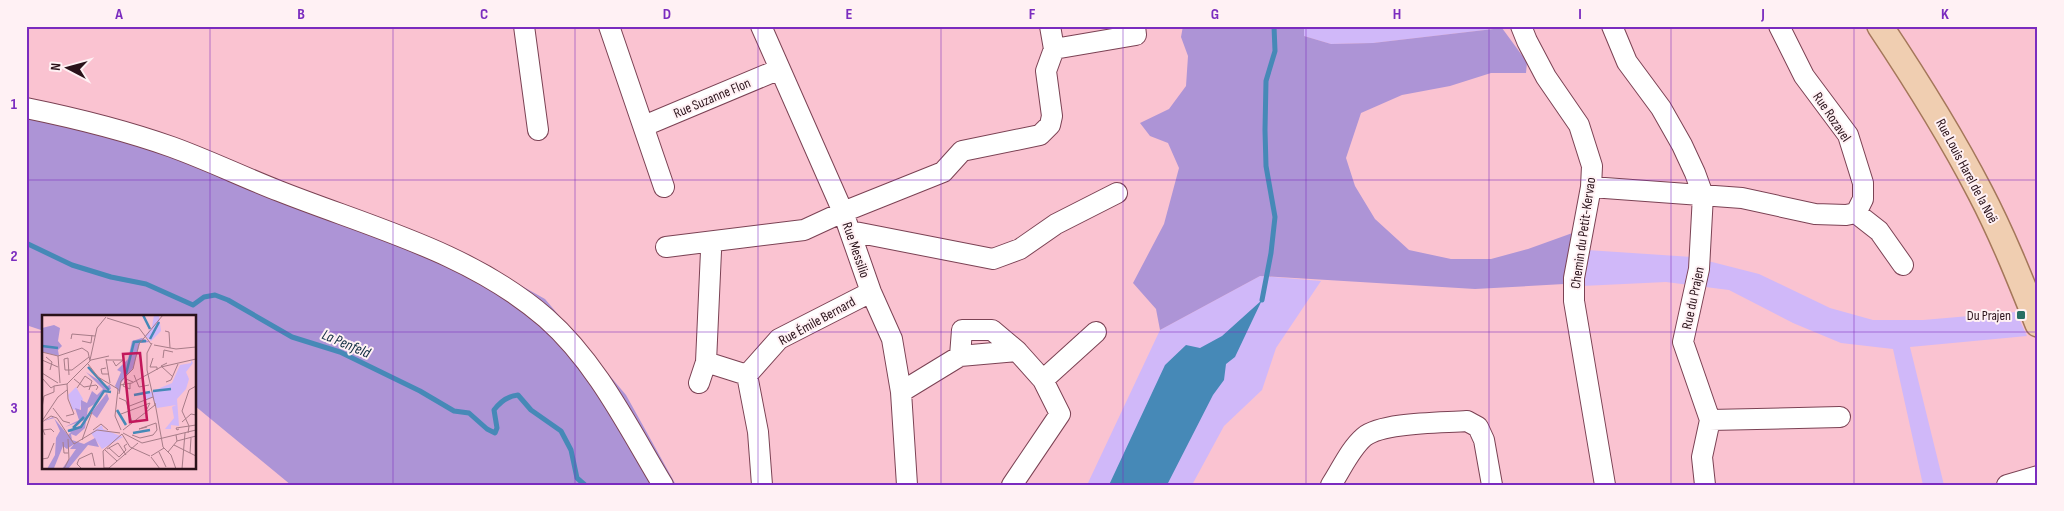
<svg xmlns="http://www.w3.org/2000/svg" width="2064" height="511" viewBox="0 0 2064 511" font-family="'Sofia Sans Condensed',sans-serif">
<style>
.green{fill:#d0b8f9}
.forest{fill:#ad94d6}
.water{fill:#4689b7}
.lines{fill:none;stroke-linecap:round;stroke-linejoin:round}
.stream{stroke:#4689b7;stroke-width:5}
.minor-casing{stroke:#7b4254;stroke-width:22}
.major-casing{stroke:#a4775a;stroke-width:28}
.minor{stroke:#fff;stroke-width:20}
.major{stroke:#f0ceb1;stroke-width:25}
.grid{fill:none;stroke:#7b2cbf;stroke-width:1;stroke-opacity:0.55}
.poi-dot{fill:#286e63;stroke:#fff1f4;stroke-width:2}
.labels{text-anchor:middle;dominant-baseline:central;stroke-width:4;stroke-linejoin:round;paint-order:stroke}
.street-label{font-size:14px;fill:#2a121a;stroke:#fff1f4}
.poi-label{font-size:14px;fill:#2a121a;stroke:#fff1f4;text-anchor:end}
.water-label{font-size:15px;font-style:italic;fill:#0f2d41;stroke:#fff1f4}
.inset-river{fill:none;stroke:#4689b7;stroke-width:2.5}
.inset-road{fill:none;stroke:#a77c88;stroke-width:1}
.view{fill:#c2185b;fill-opacity:0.15;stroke:#c2185b;stroke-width:2.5}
.inset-edge{fill:none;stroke:#2a121a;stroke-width:2.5}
.neatline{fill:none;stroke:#7b2cbf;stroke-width:2}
.grid-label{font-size:16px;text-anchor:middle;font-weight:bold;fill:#7b2cbf}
</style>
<rect width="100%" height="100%" fill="#fac3d1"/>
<!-- green -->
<path class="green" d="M1304,26H1501L1502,28L1373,43L1331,44L1304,36Z
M1587,250L1692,257L1712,262L1759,274L1830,308L1873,320H1923L2016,312L2027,336L1910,347L1944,485H1923L1893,349L1841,343L1793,323L1729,290L1666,282L1582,286Z
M1260,276L1321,281L1276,348L1262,390L1224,426L1192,485H1087L1160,330Z"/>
<!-- forest -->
<path class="forest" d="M1183,26H1304V36L1331,44L1373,43L1502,28L1527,62L1526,73H1491L1450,86L1402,95L1361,113L1346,158L1355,186L1375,219L1409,250L1451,259H1491L1528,249L1578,231L1564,284L1475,289L1260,276L1160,330L1156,309L1133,283L1164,224L1179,168L1168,143L1150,136L1140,123L1169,109L1186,86L1188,56L1181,37Z
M26,98L166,137L361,216L450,246L545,299L626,395L676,485H291L195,406V316H44V331L26,325Z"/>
<!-- water -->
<path class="water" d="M1262,300L1235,357L1226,364L1224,380L1213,395L1167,485H1109L1165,365L1186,345L1200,348L1222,336Z"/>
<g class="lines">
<!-- stream -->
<path class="stream" d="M26,243L72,265L111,277L146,284L193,305L204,297L215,295L228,300L292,337L340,352L420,391L454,411L469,413L487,429L495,433L497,428L494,410C500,402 508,396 518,395L531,410L561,431L571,450L577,478L585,485
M1262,300L1271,253L1275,217L1266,166L1265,130L1266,81L1275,51L1274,26"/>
<defs>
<path id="minor" d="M524,26L538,130
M609,26L664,187
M761,26L843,212L871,292L892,339L901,392L907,485
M1521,26L1527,41L1546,77L1579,125L1592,166L1591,187L1574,278V301L1605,485
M1612,26L1627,62L1661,108L1682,145L1695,173L1703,195L1699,269L1683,342L1710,420L1702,457L1705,485
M1779,26L1804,76L1848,135L1863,183V199L1856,213
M1054,49L1136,35L1135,26
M26,108C75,118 124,130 172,147C208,160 243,177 279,191C370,227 470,252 546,318C597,363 628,427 663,485
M644,126L780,69
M1591,187L1742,198L1815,214L1846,215L1856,213L1879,231L1903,265
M850,231L993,259L1020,249L1056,224L1117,193
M666,247L804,230L843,212L943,172L962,151L1040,135L1050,125L1052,116L1046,71L1054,49L1050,26
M711,251L706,362L747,375
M960,356L962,330H992L1017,351
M1043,380L1096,332
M699,383L706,362
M901,392L960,356L1017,351L1043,380L1060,414L1012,485
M1710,420L1840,417
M762,485L758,432L747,375L779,339L871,292
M1331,485C1341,470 1350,449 1364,437C1382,422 1443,423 1467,421L1478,427L1484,440L1492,485
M2007,485L2038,476"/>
<path id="major" d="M1880,26C1916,80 1950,134 1980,192C2002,234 2020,279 2038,324"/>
</defs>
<!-- minor casing -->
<use href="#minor" class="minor-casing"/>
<!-- major casing -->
<use href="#major" class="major-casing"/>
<!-- minor -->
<use href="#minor" class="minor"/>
<!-- major -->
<use href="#major" class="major"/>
</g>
<!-- grid -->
<path class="grid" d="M210,26V485M393,26V485M575,26V485M758,26V485M941,26V485M1123,26V485M1306,26V485M1489,26V485M1671,26V485M1854,26V485M26,180H2038M26,332H44M195,332H2038"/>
<!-- markers -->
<rect class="poi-dot" x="2016" y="310" width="10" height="10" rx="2.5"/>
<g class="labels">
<!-- street labels -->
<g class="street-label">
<text transform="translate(712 98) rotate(-23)">Rue Suzanne Flon</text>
<text transform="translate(1832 117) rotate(56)">Rue Rozavel</text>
<text transform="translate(1967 171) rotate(62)">Rue Louis Harel de la Noë</text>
<text transform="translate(1583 233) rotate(-82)">Chemin du Petit-Kervao</text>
<text transform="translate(856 250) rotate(71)">Rue Messilio</text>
<text transform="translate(1693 298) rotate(-78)">Rue du Prajen</text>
<text transform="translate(817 321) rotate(-29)">Rue Émile Bernard</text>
</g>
<!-- poi labels -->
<g class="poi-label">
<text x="2011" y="315">Du Prajen</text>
</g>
<!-- water labels -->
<g class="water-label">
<text transform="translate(346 344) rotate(23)">La Penfeld</text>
</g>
</g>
<!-- overview -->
<g transform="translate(42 315)">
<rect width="154" height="154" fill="#fac3d1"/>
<path d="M112,0L117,1L119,16L109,26L103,21L110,12ZM149,45L151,48L144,57L147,64L144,74L135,84L137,111L129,110V114H123L132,103L130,92L134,90L115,93L110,82L102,87L101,80L130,68L138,50L149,48ZM34,72L41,84L37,96L30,94L26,80ZM60,110L61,114L81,122L60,134L49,118Z" fill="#d0b8f9"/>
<path d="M12,10L18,13L16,26L20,31L16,35L17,41L0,37V13ZM100,23L108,27L98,28L91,53L79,68L78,78L73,71L79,57L75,55L86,44L90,26ZM44,57L65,71L68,70L69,74L62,76L56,87L46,93L43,113L34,121L29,119L30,125L42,129L53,123L57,132L46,130L26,154H20L34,134H28L32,129L25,134L21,131L12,153L5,154L13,140L14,123L18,116L12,103L2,106L11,102L26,120L29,117L25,116L38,111L43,105L23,112L37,105L33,93L39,95V85L45,88L50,76L55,80L61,74ZM65,78L67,84L55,103L49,98Z" fill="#ad94d6"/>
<path class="inset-river" d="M101,0L108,14M108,24L117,7M0,31L16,33M46,52L67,75M84,59L92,27L104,26M111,76L129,74M92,80L108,77M75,95L84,110M31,113L42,102M26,116L39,112L62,76L69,77M91,118L108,115"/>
<path class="inset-road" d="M65,3L97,13L109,29M123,16L127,17L128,33M29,24L30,19L53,21M40,26L49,28L50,20M112,30L134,34L154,32M0,37L16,41L40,33L46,37L48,46M16,41L18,68M4,42L10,47L8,55M26,43L22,44L23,55H30L47,42M26,43L27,60M111,43L108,52H115V55M121,43L122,35L131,37M64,44L68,68M0,45L16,52M48,45L55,13L64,2M64,45H81L74,51L71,46M125,48L119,51L131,62M46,49L56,62L76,74L73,101L79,115M64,53L59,54L60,59H67M0,58L16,68M92,60L97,72L107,70M0,63L9,73L12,71M32,64L42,72L54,70L56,72L54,75M124,67L129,65L136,49M88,68V74L81,71L84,64L91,67M25,69L49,45L67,41M78,70L90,68L119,52L154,44M35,73L43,61L50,66L47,75M77,79L79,66L91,54L97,29L121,0M77,83L84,86L90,107M113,88L121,132L129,140L134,154M85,92L111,82M0,93L2,81L12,77V71L25,69M11,93L21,106L28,108M79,99L108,88L105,94M24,101L32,99L26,84L25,69M0,106L16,82L25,75M0,107L9,101L15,103L32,129L55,115L78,118M140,107L149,99L154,100M105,112L97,114L114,108M137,114L135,115L134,113L154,110M51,115L59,109L66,115M81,115L113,90L105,55V38L110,28M81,118L100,128L154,115M146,118L147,111L140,96L147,75L154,71M80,119L88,132L108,141M3,120L1,115L9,114L12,117M90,120L98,123L111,120L115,115L114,108M40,125L50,97M135,126L154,121M21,127L22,138H26M132,130L154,141M67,133L77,142L84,135L82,131L85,129M65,134L76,128L84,140M63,135L75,146M117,137L124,152M126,137L135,126L134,120M148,138L149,123M109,141L122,133M109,142L118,154M0,144L6,143L12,128M62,153H67L96,128M22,154L27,144L26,124M40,154L35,149L37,144L50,138L53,151M62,154L61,136L80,119M140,154L143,118"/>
<path class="view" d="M98,38L105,105L88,107L81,39Z"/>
<rect width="154" height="154" class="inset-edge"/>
</g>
<!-- border -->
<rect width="2064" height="511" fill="none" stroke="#fff1f4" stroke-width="55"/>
<!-- north arrow -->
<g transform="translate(68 68) rotate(276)" stroke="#fff1f4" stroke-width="4" paint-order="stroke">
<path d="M0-4L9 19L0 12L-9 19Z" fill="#2a121a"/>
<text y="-8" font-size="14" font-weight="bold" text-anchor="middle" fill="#2a121a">N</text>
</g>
<rect x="28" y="28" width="2008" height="456" class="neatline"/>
<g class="grid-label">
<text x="119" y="19">A</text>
<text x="301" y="19">B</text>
<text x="484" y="19">C</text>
<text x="667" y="19">D</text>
<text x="849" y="19">E</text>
<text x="1032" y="19">F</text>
<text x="1215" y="19">G</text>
<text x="1397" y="19">H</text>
<text x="1580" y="19">I</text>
<text x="1763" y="19">J</text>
<text x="1945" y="19">K</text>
<text x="14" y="109">1</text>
<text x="14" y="261">2</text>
<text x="14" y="413">3</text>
</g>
</svg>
